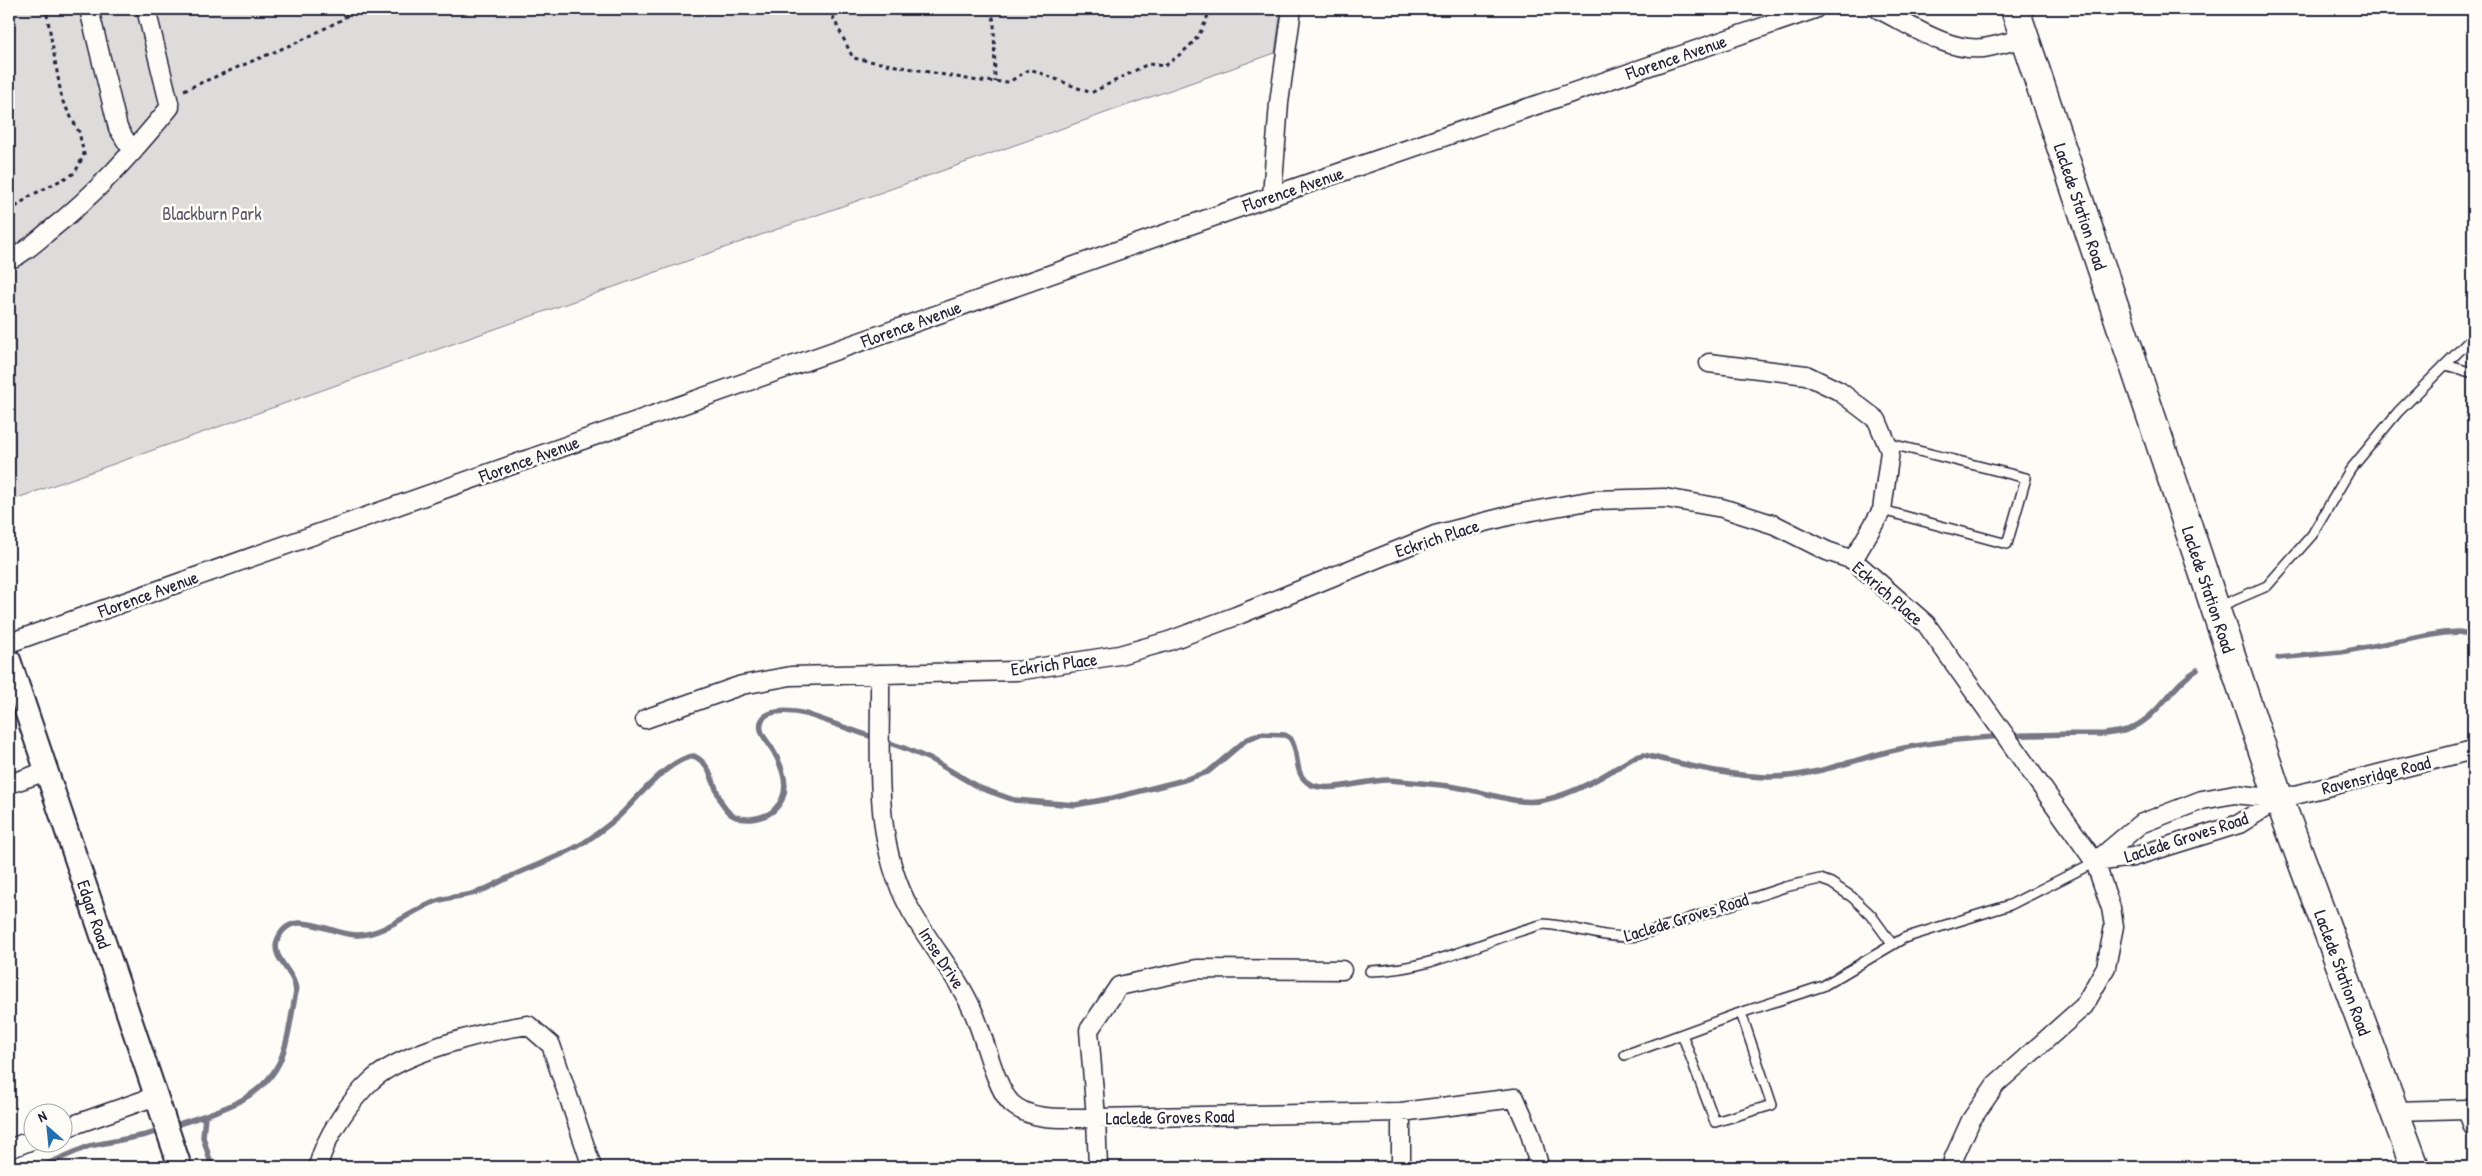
<svg xmlns="http://www.w3.org/2000/svg" width="2482" height="1176" viewBox="0 0 2482 1176" font-family="'Patrick Hand',sans-serif">
<style>
.green{fill:#dddcdb;stroke:#807f8b}
.lines{fill:none;stroke-linecap:round;stroke-linejoin:round}
.stream{stroke:#787885;stroke-width:5.5}
.service-casing{stroke:#22223b;stroke-width:12}
.minor-casing{stroke:#22223b;stroke-width:21}
.tertiary-casing{stroke:#22223b;stroke-width:26}
.primary-casing{stroke:#22223b;stroke-width:31}
.path{stroke:#22223b;stroke-width:3;stroke-dasharray:4 4;stroke-linecap:butt}
.service{stroke:#fdfcf7;stroke-width:9}
.minor{stroke:#fdfcf7;stroke-width:18}
.tertiary{stroke:#fdfcf7;stroke-width:22}
.primary{stroke:#fdfcf7;stroke-width:28}
.labels{text-anchor:middle;dominant-baseline:central;stroke-width:5;stroke-linejoin:round;paint-order:stroke}
.street-label{font-size:18px;fill:#22223b;stroke:#fdfcf7}
.park-label{font-size:18px;fill:#5a5a6b;stroke:#fdfcf7}
</style>
<rect width="100%" height="100%" fill="#fdfcf7"/>
<filter id="ink" filterUnits="userSpaceOnUse"><feTurbulence type="fractalNoise" baseFrequency=".02" numOctaves="2"/><feDisplacementMap in="SourceGraphic" scale="10" xChannelSelector="R" yChannelSelector="G"/><feConvolveMatrix kernelMatrix="1 2 1 2 8 2 1 2 1" color-interpolation-filters="sRGB"/></filter>
<g filter="url(#ink)">
<!-- green -->
<path class="green" d="M9,9H1281L1275,53L9,501Z"/>
<g class="lines">
<!-- stream -->
<path class="stream" d="M2278,658L2341,652L2443,633L2459,632L2473,635
M205,1116L203,1137L212,1167
M170,1127C209,1113 259,1104 279,1063C289,1041 291,1015 296,992C296,972 271,959 277,941C291,903 333,937 358,935C386,934 411,910 437,901C449,896 463,897 475,893C489,889 502,880 516,874C540,863 566,855 588,840C598,833 609,825 618,817C637,799 668,759 694,756C723,769 709,822 751,819C758,818 770,815 775,809C794,791 782,765 771,747C768,742 762,736 761,730C756,706 794,711 806,714L904,748L932,760L980,788L1014,800L1075,805L1113,798L1184,780L1208,772L1246,740L1260,734L1285,735L1290,738C1301,753 1292,774 1310,784C1329,794 1367,779 1389,780C1413,782 1438,784 1461,788C1488,792 1517,806 1544,800C1577,793 1605,775 1633,758L1644,755C1684,764 1726,776 1767,777C1815,778 1858,757 1904,748C1970,735 2037,734 2104,734C2112,733 2120,732 2127,730C2158,719 2170,686 2197,670
M40,1167L89,1146L146,1135L161,1130"/>
<defs>
<path id="service" d="M2446,365L2473,373
M1882,510L2007,544L2026,478L1887,443
M2218,607L2267,586L2312,535L2350,470L2398,412L2473,337
M1370,971C1438,969 1481,940 1544,924C1576,926 1605,940 1637,936L1785,887L1820,879L1831,883L1852,897L1871,915L1892,944
M1682,1034L1715,1122L1772,1105L1741,1013
M1625,1055L1734,1015L1823,986L1904,938L2010,905L2095,862"/>
<path id="minor" d="M89,9L118,128L133,152
M1878,9C1909,24 1948,52 1983,48C1997,46 2012,41 2025,38
M1272,196L1279,103L1292,9
M9,260C24,253 36,242 49,231C95,195 133,152 170,107L146,9
M1709,363L1806,375L1839,391L1877,420L1890,451L1882,510L1853,560
M9,643L1272,196L1815,9
M880,674C881,752 871,839 910,909C929,944 956,973 972,1009C984,1033 994,1086 1011,1103C1032,1123 1070,1117 1096,1118L1098,1167
M645,719L742,685L791,676L1017,671L1119,655L1169,641L1236,616L1435,535L1516,514L1594,500L1665,498L1722,508L1775,525L1827,551L1853,560L1926,624L2095,862L2111,908L2114,926L2106,967L2084,1006L1996,1084L1971,1120L1953,1160L1952,1167
M9,784L47,771
M2095,862L2133,857L2239,824L2279,799L2473,750
M2095,862L2140,824L2202,800L2235,794L2279,799
M1342,970L1197,969L1119,986L1089,1030L1096,1118L1401,1112L1515,1098L1529,1130L1539,1165L1533,1167
M2395,1111L2467,1109L2473,1127
M62,1129L156,1096
M9,1149L32,1140
M318,1167C322,1149 330,1134 340,1119C349,1105 359,1092 371,1081C402,1052 486,1031 528,1025L551,1045L592,1167
M1401,1167V1112"/>
<g id="tertiary">
<path id="s1" d="M9,660L180,1167"/>
</g>
<g id="primary">
<path id="s2" d="M2015,9L2279,799L2415,1167"/>
</g>
</defs>
<!-- service casing -->
<use href="#service" class="service-casing"/>
<!-- minor casing -->
<use href="#minor" class="minor-casing"/>
<!-- tertiary casing -->
<use href="#tertiary" class="tertiary-casing"/>
<!-- primary casing -->
<use href="#primary" class="primary-casing"/>
<!-- path -->
<path class="path" d="M829,9L853,58L978,81L1009,82L1030,69L1091,93L1148,64L1165,66C1191,46 1200,40 1210,9H1213
M990,9L994,21L995,82
M184,90L300,41L343,19L354,9
M9,212L30,196L75,173L84,154L79,132L62,100L46,9"/>
<!-- service -->
<use href="#service" class="service"/>
<!-- minor -->
<use href="#minor" class="minor"/>
<!-- tertiary -->
<use href="#tertiary" class="tertiary"/>
<!-- primary -->
<use href="#primary" class="primary"/>
</g>
</g>
<g class="labels">
<!-- street labels -->
<g class="street-label">
<text transform="translate(1676 57) rotate(-19)">Florence Avenue</text>
<text transform="translate(1293 189) rotate(-19)">Florence Avenue</text>
<text stroke="none"><textPath href="#s2" startOffset="208">Laclede Station Road</textPath></text>
<text transform="translate(911 324) rotate(-20)">Florence Avenue</text>
<text transform="translate(529 459) rotate(-20)">Florence Avenue</text>
<text transform="translate(1437 538) rotate(-18)">Eckrich Place</text>
<text stroke="none"><textPath href="#s2" startOffset="612">Laclede Station Road</textPath></text>
<text transform="translate(1888 593) rotate(41)">Eckrich Place</text>
<text transform="translate(148 594) rotate(-20)">Florence Avenue</text>
<text transform="translate(1054 664) rotate(-7)">Eckrich Place</text>
<text transform="translate(2376 775) rotate(-14)">Ravensridge Road</text>
<text transform="translate(2186 837) rotate(-18)">Laclede Groves Road</text>
<text stroke="none"><textPath href="#s1" startOffset="268">Edgar Road</textPath></text>
<text transform="translate(1686 917) rotate(-17)">Laclede Groves Road</text>
<text transform="translate(942 958) rotate(57)">Imse Drive</text>
<text stroke="none"><textPath href="#s2" startOffset="1018">Laclede Station Road</textPath></text>
<text transform="translate(1170 1117) rotate(-1)">Laclede Groves Road</text>
</g>
<!-- park labels -->
<g class="park-label">
<text x="212" y="213">Blackburn Park</text>
</g>
</g>
<!-- margin -->
<rect width="2482" height="1176" fill="none" stroke="#fdfcf7" stroke-width="30"/>
<rect x="15" y="15" width="2452" height="1146" fill="none" stroke="#22223b" stroke-width="2" filter="url(#ink)"/>
<!-- north arrow -->
<g transform="translate(48 1128) rotate(333)"><circle r="24" fill="#fdfcf7" stroke="#a5a5ac"/>
<path d="M0-4L9 19L0 12L-9 19Z" fill="#1f6fb2"/>
<text y="-8" font-size="14" font-weight="bold" text-anchor="middle" fill="#22223b">N</text>
</g>
</svg>
